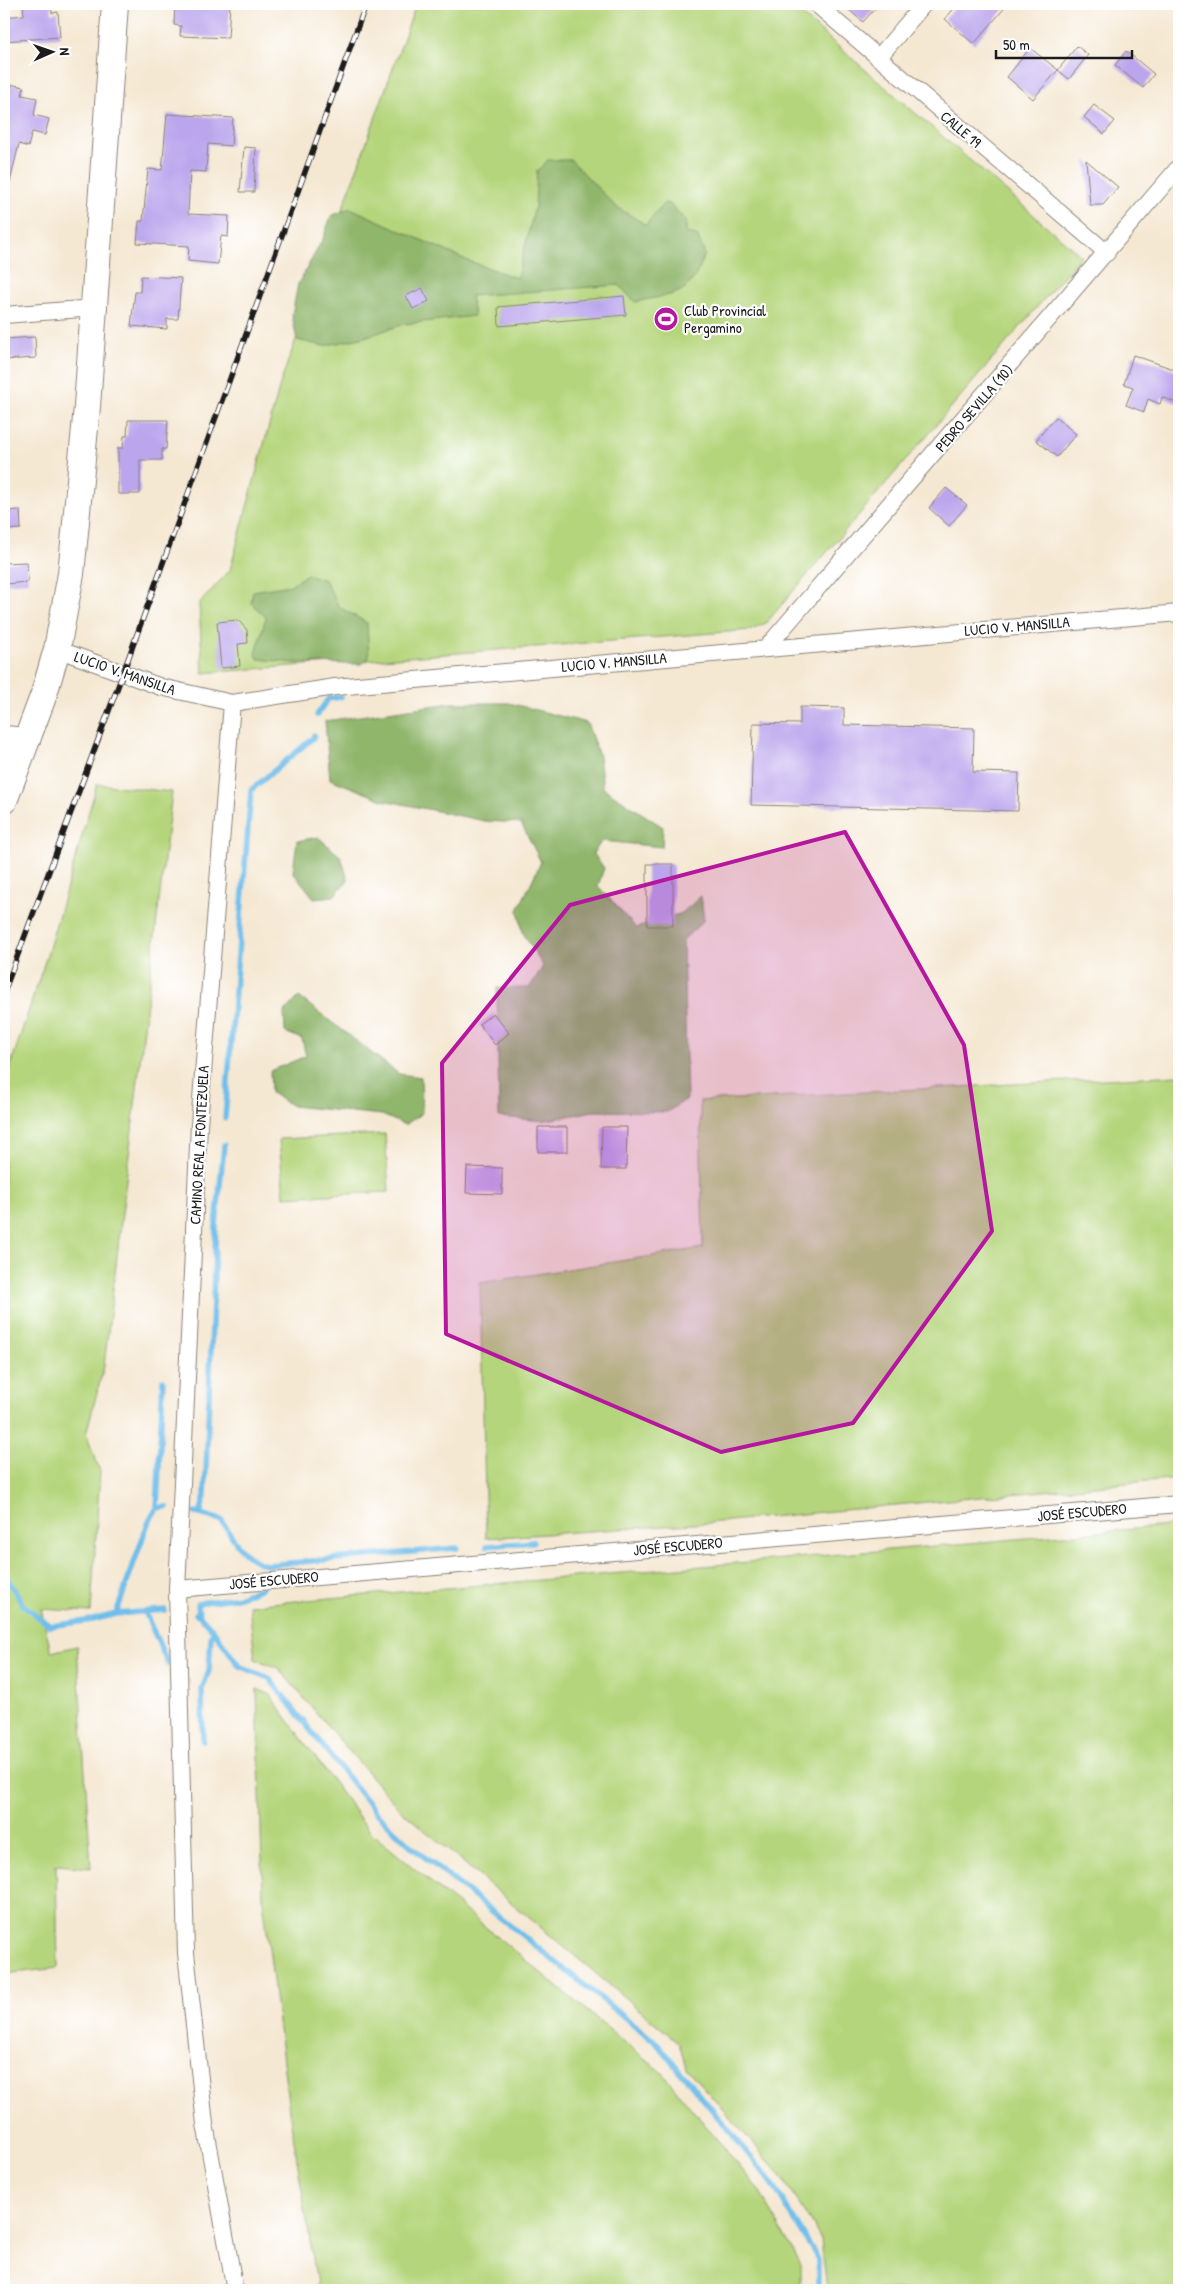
<svg xmlns="http://www.w3.org/2000/svg" width="1183" height="2294" viewBox="0 0 1183 2294" font-family="'Patrick Hand',sans-serif">
<style>
.green{fill:#b5d57c;stroke:#68784c}
.forest{fill:#90b66c;stroke:#566944}
.lines{fill:none;stroke-linecap:round;stroke-linejoin:round}
.stream{stroke:#6fbeea;stroke-width:5.5}
.building{fill:#bba6ed}
.minor-casing{stroke:#888278;stroke-width:18}
.secondary-casing{stroke:#888278;stroke-width:26}
.primary-casing{stroke:#888278;stroke-width:28}
.minor{stroke:#fff;stroke-width:16}
.secondary{stroke:#fff;stroke-width:24}
.primary{stroke:#fff;stroke-width:26}
.rail-casing{stroke:#1c1c1c;stroke-width:5.5}
.rail{stroke:#fff;stroke-width:4;stroke-dasharray:11;stroke-linecap:butt}
.marked{fill:#b5179e;fill-opacity:0.2;stroke:#b5179e;stroke-width:4;stroke-linejoin:round}
.labels{text-anchor:middle;dominant-baseline:central;stroke-width:4.5;stroke-linejoin:round;paint-order:stroke}
.street-label{font-size:15px;fill:#1c1c1c;stroke:#fff}
.poi-label{font-size:15px;fill:#1c1c1c;stroke:#fff;text-anchor:start}
</style>
<rect width="100%" height="100%" fill="#fff"/>
<filter id="ink" filterUnits="userSpaceOnUse"><feTurbulence type="fractalNoise" baseFrequency=".02" numOctaves="2"/><feDisplacementMap in="SourceGraphic" scale="10" xChannelSelector="R" yChannelSelector="G"/><feConvolveMatrix kernelMatrix="1 2 1 2 8 2 1 2 1" color-interpolation-filters="sRGB"/></filter>
<filter id="wash" filterUnits="userSpaceOnUse"><feTurbulence type="fractalNoise" baseFrequency=".0096" numOctaves="4" result="noise"/><feDisplacementMap in="SourceGraphic" scale="20" xChannelSelector="R" yChannelSelector="G"/><feGaussianBlur stdDeviation="1.12" result="paint"/><feColorMatrix in="noise" values="0 0 0 0 0 0 0 0 0 0 0 0 0 0 0 0 0 1.4 0 .05"/><feComposite in="paint" operator="in"/></filter>
<g filter="url(#wash)">
<rect width="100%" height="100%" fill="#f5e8d3"/>
<!-- green -->
<path class="green" d="M416,4H789L1081,256L766,623L752,630L203,673L199,604L230,570L281,381Z
M97,784L172,792L104,1366L86,1434L100,1471L91,1612L41,1609L51,1652L77,1646L91,1868L56,1865L58,1968L4,1974V1085L48,952Z
M1179,1075V1478L708,1523L486,1538L480,1283L703,1248L700,1101Z
M385,1134L389,1192L284,1197L279,1139Z
M1179,1525V2290H827L821,2239L780,2174L686,2068L679,2043L398,1808L278,1668L255,1659L249,1605Z
M257,1689L269,1694L370,1832L661,2072L759,2190L801,2265V2290H318L289,2110L263,1899Z"/>
<!-- forest -->
<path class="forest" d="M548,160H571L615,206L646,225L664,203L670,204L686,221V233L697,235L705,254C688,299 679,292 635,302L619,285L471,296L474,316L405,324L361,338L323,346L297,340L292,315L298,284L323,239L331,216L350,208L466,260L517,278L535,206L537,171Z
M307,574L325,580L339,607L367,623L369,658L362,664L295,663L258,659L256,654L266,617L251,603L253,591L291,585Z
M451,703H509L587,723L599,756L603,788L663,827L662,847L602,841L593,853L604,868L598,886L636,928L682,913L701,896L704,920L683,940L687,1099L667,1112L594,1111L543,1121L499,1117L497,988H529L543,966L523,933L518,910L541,862L521,823L485,821L383,800L330,779L325,721Z
M318,837L341,857L348,880L334,896L314,898L293,872L297,841Z
M299,997L399,1074L421,1077L422,1113L405,1125L382,1115L292,1106L271,1093L270,1071L306,1056L302,1039L285,1032L284,1012Z"/>
<g class="lines">
<!-- stream -->
<path class="stream" d="M317,715L328,699L341,697
M225,1118L251,790L313,738L314,735
M157,1508L167,1507
M195,1513L200,1514L205,1496L216,1225L224,1145
M200,1514L221,1520C236,1540 239,1557 266,1565L457,1548
M487,1546L533,1542
M4,1573L23,1605L50,1626L93,1620L116,1614L165,1610
M145,1612L168,1664
M116,1614L148,1523L157,1508L163,1380
M196,1614L199,1615L214,1631L239,1666L269,1678L376,1813L413,1848L658,2044L772,2183L818,2259V2290
M199,1615L198,1603L240,1597L262,1588
M203,1741L202,1689L209,1671L211,1636L214,1631"/>
</g>
<g id="blocks">
<!-- building -->
<path class="building" d="M23,4H51L52,13L58,12L60,37L4,41V17L24,15Z
M175,4H230L228,38L180,36L181,26L174,25Z
M842,4H879L863,22Z
M958,4H1008L974,44L945,19Z
M1077,46L1088,55L1069,79L1058,70Z
M1030,48L1058,70L1033,99L1007,77Z
M1126,51L1154,74L1143,88L1115,65Z
M4,83L24,87L22,95L37,98L34,115L49,119L45,135L32,132L28,147L19,144L9,186L4,185Z
M1094,105L1115,121L1104,134L1084,117Z
M167,114L233,118L231,146L208,144L206,172L190,171L188,214L229,216L228,237L221,236L218,264L188,261L189,246L137,243L139,221H143L148,169L162,170Z
M244,147L256,148L254,192H240Z
M1086,160L1118,187L1103,205H1090Z
M141,276L181,278L178,319H167V329L131,326L135,292H140Z
M422,288L429,301L413,309L406,296Z
M624,296L626,315L499,326L498,307Z
M35,337L36,358L4,360V339Z
M1133,355L1179,371V404L1162,397L1160,404L1148,399L1144,412L1126,405L1133,387L1124,384Z
M1056,417L1076,434L1057,457L1036,440Z
M128,420H168L166,449H162V460H140V494H118V448H123L124,436H127Z
M946,488L967,505L949,526L929,508Z
M20,510L21,529L4,530V511Z
M27,562L28,582L4,584V563Z
M238,620L247,630L248,643L238,644L240,666L221,668L217,622Z
M800,707L844,708V725L974,728L973,772L1019,773L1018,811L751,805L753,723L800,724Z
M647,864H673V926H647Z
M493,1013L509,1033L495,1045L479,1024Z
M538,1127H567V1152H538Z
M602,1127H627L626,1169H601Z
M467,1167L502,1168V1194L466,1193Z"/>
</g>
</g>
<g filter="url(#ink)">
<use href="#blocks" fill-opacity="0" stroke="#888278" stroke-width="1"/>
<g class="lines">
<defs>
<path id="minor" d="M816,4L1107,253
M878,58L924,4
M4,315L94,308
M767,647L1179,167
M57,649L161,687L232,703L335,687L1179,613
M232,703L199,1125L177,1589L186,1953L205,2124L235,2290
M177,1589L1179,1504"/>
<path id="secondary" d="M4,738L27,740"/>
<path id="primary" d="M4,801L44,694L57,649L71,574L87,407L115,4"/>
</defs>
<!-- minor casing -->
<use href="#minor" class="minor-casing"/>
<!-- secondary casing -->
<use href="#secondary" class="secondary-casing"/>
<!-- primary casing -->
<use href="#primary" class="primary-casing"/>
<!-- minor -->
<use href="#minor" class="minor"/>
<!-- secondary -->
<use href="#secondary" class="secondary"/>
<!-- primary -->
<use href="#primary" class="primary"/>
<defs>
<path id="rail" d="M4,992L123,673L366,4"/>
</defs>
<!-- rail casing -->
<use href="#rail" class="rail-casing"/>
<!-- rail -->
<use href="#rail" class="rail"/>
</g>
</g>
<!-- marked area -->
<path class="marked" d="M845,832L964,1045L992,1231L853,1423L721,1452L446,1334L442,1063L570,905Z"/>
<!-- icons -->
<defs>
<symbol id="stadium-disc" viewBox="-11 -11 22 22"><circle r="9.5" fill="#b5179e" stroke="#fff"/><path d="M0-5a6.5 5 0 1 0 0 10a6.5 5 0 1 0 0-10ZM-3.5-1.8h7v3.6h-7Z" fill="#fff"/></symbol>
</defs>
<g fill-rule="evenodd">
<use href="#stadium-disc" x="652" y="305" width="28" height="28"/>
</g>
<g class="labels">
<!-- street labels -->
<g class="street-label">
<text transform="translate(961 129) rotate(40)">CALLE 19</text>
<text transform="translate(974 408) rotate(-49)">PEDRO SEVILLA (10)</text>
<text transform="translate(1017 626) rotate(-5)">LUCIO V. MANSILLA</text>
<text transform="translate(614 662) rotate(-5)">LUCIO V. MANSILLA</text>
<text transform="translate(125 673) rotate(19)">LUCIO V. MANSILLA</text>
<text transform="translate(199 1145) rotate(-87)">CAMINO REAL A FONTEZUELA</text>
<text transform="translate(1082 1512) rotate(-5)">JOSÉ ESCUDERO</text>
<text transform="translate(678 1546) rotate(-5)">JOSÉ ESCUDERO</text>
<text transform="translate(274 1580) rotate(-5)">JOSÉ ESCUDERO</text>
</g>
<!-- poi labels -->
<g class="poi-label">
<text x="684" y="310">Club Provincial<tspan x="684" dy="17">Pergamino</tspan></text>
</g>
</g>
<!-- margin -->
<rect width="1183" height="2294" fill="none" stroke="#fff" stroke-width="20"/>
<!-- north arrow -->
<g transform="translate(52 52) rotate(88)" stroke="#ffffff" stroke-width="4" paint-order="stroke">
<path d="M0-4L9 19L0 12L-9 19Z" fill="#1c1c1c"/>
<text y="-8" font-size="14" font-weight="bold" text-anchor="middle" fill="#1c1c1c">N</text>
</g>
<!-- scale -->
<path d="M996 50v8h136v-8" fill="none" stroke="#1c1c1c" stroke-width="2.5"/>
<text x="1003" y="50" font-size="15" fill="#1c1c1c" stroke="#ffffff" stroke-width="4" paint-order="stroke">50 m</text>
</svg>
